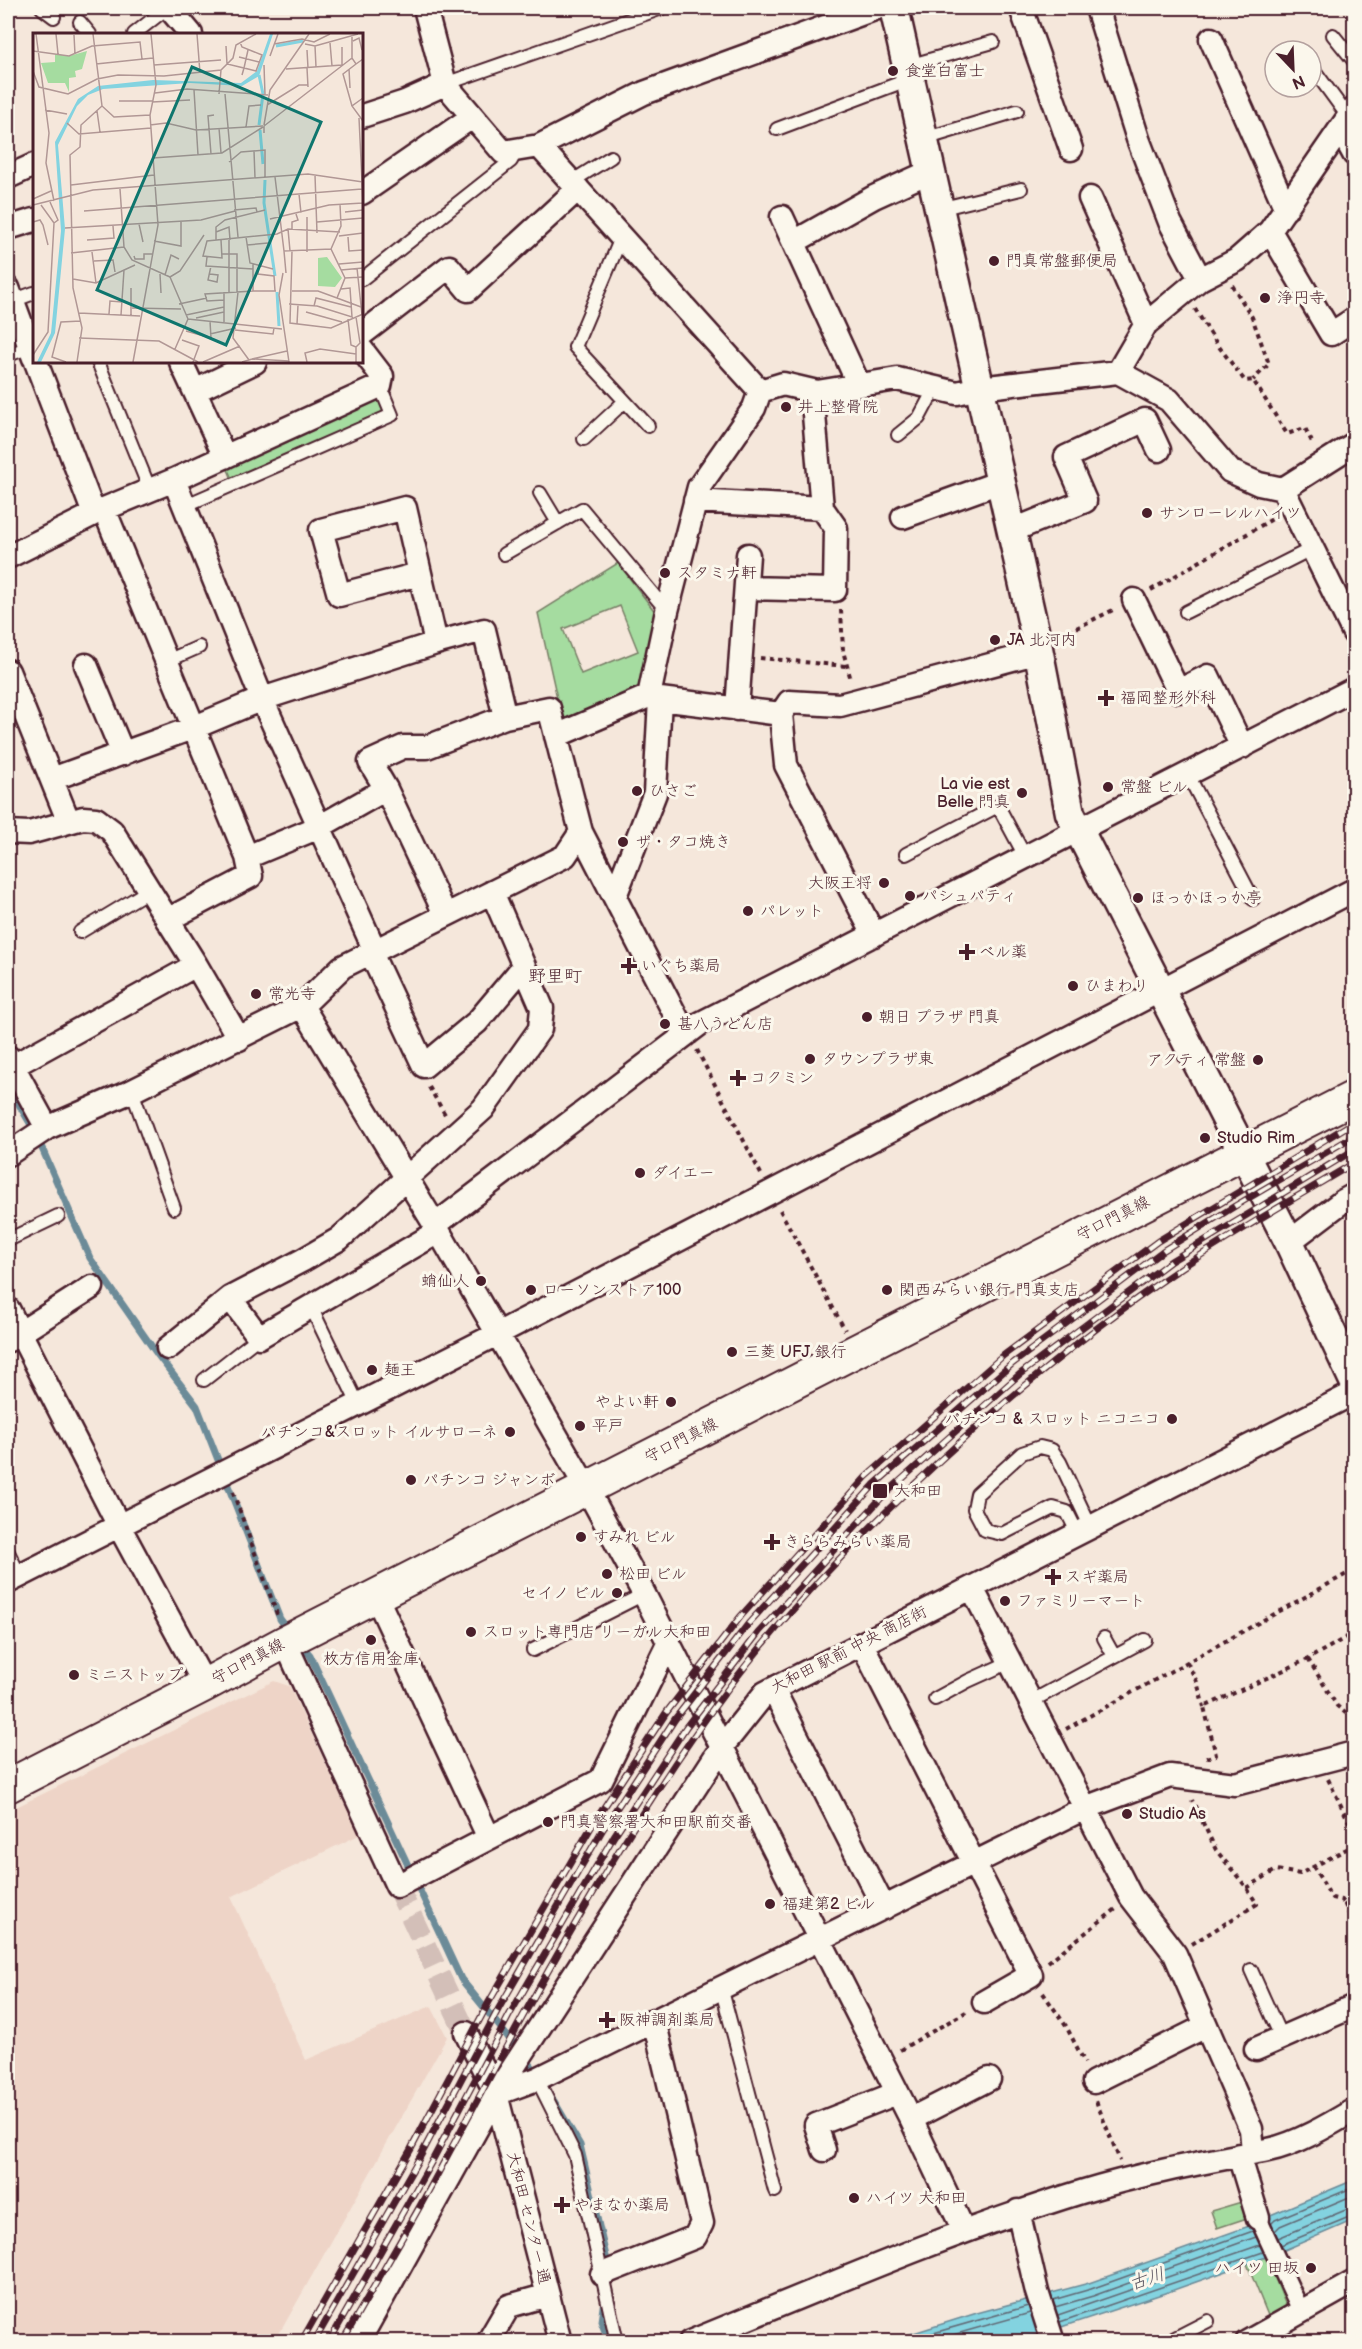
<svg xmlns="http://www.w3.org/2000/svg" width="1362" height="2349" viewBox="0 0 1362 2349" font-family="'Balsamiq Sans','Klee One',sans-serif">
<style>
.built{fill:#eed4c7}
.green{fill:#a5dca0;stroke:#787e66;stroke-width:1.5;fill-rule:evenodd}
.water{fill:#83d3e0;stroke:#6c8b98;stroke-width:1.5}
.lines{fill:none;stroke-linecap:round;stroke-linejoin:round}
.shore{stroke:#616773;stroke-width:1.5}
.stream{stroke:#6c8b98;stroke-width:7}
.minor-tunnel{stroke:#d3bfb8;stroke-width:22;stroke-dasharray:22 11;stroke-linecap:butt}
.service-casing{stroke:#4a1f2b;stroke-width:16}
.pedestrian-casing{stroke:#4a1f2b;stroke-width:21}
.minor-casing{stroke:#4a1f2b;stroke-width:27}
.tertiary-casing{stroke:#4a1f2b;stroke-width:33}
.secondary-casing{stroke:#4a1f2b;stroke-width:36}
.path{stroke:#4a1f2b;stroke-width:4;stroke-dasharray:4.5 4.5;stroke-linecap:butt}
.service{stroke:#fbf7ec;stroke-width:12}
.pedestrian{stroke:#fbf7ec;stroke-width:16}
.minor{stroke:#fbf7ec;stroke-width:22}
.tertiary{stroke:#fbf7ec;stroke-width:28}
.secondary{stroke:#fbf7ec;stroke-width:32}
.rail-casing{stroke:#4a1f2b;stroke-width:7}
.rail{stroke:#fbf7ec;stroke-width:4.5;stroke-dasharray:14;stroke-linecap:butt}
.poi-dot{fill:#4a1f2b;stroke:#fbf7ec;stroke-width:2}
.labels{text-anchor:middle;dominant-baseline:central;stroke-width:6;stroke-linejoin:round;paint-order:stroke}
.poi-label{font-size:16px;fill:#4a1f2b;stroke:#fbf7ec;text-anchor:start}
.street-label{font-size:16px;fill:#4a1f2b;stroke:#fbf7ec}
.neighbourhood-label{font-size:18px;fill:#4a1f2b;stroke:#fbf7ec}
.water-label{font-size:18px;font-style:italic;fill:#5b5561;stroke:#fbf7ec}
.inset-river{fill:none;stroke:#83d3e0;stroke-width:3}
.inset-road{fill:none;stroke:#b19795;stroke-width:1.5}
.view{fill:#0f766e;fill-opacity:0.15;stroke:#0f766e;stroke-width:3}
.inset-edge{fill:none;stroke:#4a1f2b;stroke-width:3}
</style>
<rect width="100%" height="100%" fill="#f5e7db"/>
<filter id="ink" filterUnits="userSpaceOnUse"><feTurbulence type="fractalNoise" baseFrequency=".0167" numOctaves="2"/><feDisplacementMap in="SourceGraphic" scale="12" xChannelSelector="R" yChannelSelector="G"/><feConvolveMatrix kernelMatrix="1 2 1 2 8 2 1 2 1" color-interpolation-filters="sRGB"/></filter>
<g filter="url(#ink)">
<!-- built -->
<path class="built" d="M274,1681L289,1686L359,1835L231,1897L306,2060L431,2006L447,2037L275,2341H8V1811Z"/>
<!-- green -->
<path class="green" d="M379,397L385,411L232,479L226,465Z
M618,563L662,621L647,684L563,725L538,613ZM620,606L638,651L581,674L563,629Z
M1245,2201L1250,2217L1217,2228L1211,2211Z
M1266,2256L1287,2308L1269,2318L1247,2264Z"/>
<!-- water -->
<path class="water" d="M1354,2180V2220L1280,2252L1168,2292L1040,2334L1008,2341L885,2342L977,2313L1089,2283L1269,2219L1268,2216Z"/>
<g class="lines">
<!-- shore -->
<path class="shore" d="M1271,2224L1275,2220L1354,2187
M1275,2231L1280,2226L1354,2195
M1278,2238L1348,2209L1354,2208
M1281,2245L1354,2215
M1053,2300L1091,2289L1253,2231
M1055,2307L1093,2296L1256,2237
M1058,2315L1260,2245
M1060,2322L1263,2252
M902,2342L1028,2306
M928,2342L1030,2313"/>
<!-- stream -->
<path class="stream" d="M8,1086L34,1130L90,1258L157,1354L197,1406L280,1619L290,1632
M299,1642L310,1655L461,1979L538,2074
M554,2101L580,2145L609,2269
M604,2300L601,2321L609,2342"/>
<!-- minor-tunnel -->
<path class="minor-tunnel" d="M397,1886L466,2033"/>
<defs>
<path id="service" d="M42,8L54,17
M80,22L90,34
M134,34L167,8
M1333,35L1354,61
M908,66L993,42
M1311,66L1349,118
M445,84L662,8
M777,129L910,79
M924,139L1017,111
M571,182L611,157
M939,209L1021,189
M621,238L575,347L648,426
M362,279L511,161L517,150
M12,301L34,293
M8,355L30,347
M98,362L150,490
M898,435L919,418L935,388
M584,439L625,401
M540,493L558,523
M184,506L392,415L380,386
M504,554L582,509L667,611
M1186,612L1311,549
M167,661L199,647
M1188,775L1253,899
M906,854L998,806L1026,858
M80,932L148,891
M132,1091L174,1208
M8,1240L58,1216
M311,1307L358,1404
M204,1380L259,1337
M1078,1534L1067,1512L1053,1508L1002,1534L985,1530L974,1509L977,1494L1022,1453L1040,1447L1052,1450L1060,1462L1091,1528
M8,1552L20,1576
M1104,1638L1114,1656
M533,1650L644,1594
M935,1699L968,1681L1010,1662
M1030,1702L1145,1640
M1251,1970L1282,2039
M721,1987L775,2191
M537,2079L575,2155L617,2342
M1167,2342L1208,2321"/>
<path id="pedestrian" d="M1258,2218L1301,2311"/>
<path id="minor" d="M169,8L191,34
M425,8L445,84L503,152L539,146L760,391
M1021,8L1071,149
M1097,8L1138,139L1170,222L1200,279
M1211,39L1286,209
M362,116L405,102L445,84
M1341,130L1354,154
M539,146L644,93L877,8
M8,177L34,165
M362,193L472,117
M1090,198L1146,324
M782,217L859,385
M8,228L34,220
M1270,231L1331,334L1354,319
M794,242L874,197L931,171
M8,288L34,358
M362,334L449,267L468,290L578,189
M36,362L94,514
M181,362L225,457
M1118,372L1146,324L1200,279L1237,260L1270,231L1354,109
M195,391L255,362
M760,391L783,384L817,392L897,379L957,393L979,388L1118,372L1169,400L1230,471L1259,484L1283,489L1354,444
M174,480L262,699L375,951
M1283,489L1354,633
M695,501L822,508
M104,509L247,857L319,827L386,789
M903,517L1000,482
M1011,531L1085,501L1066,457L1145,420L1159,450
M8,557L104,509L174,480L380,386L382,376L362,350
M419,574L339,595L321,530L405,508L436,643
M746,588L835,590L836,528L822,508L812,391
M1134,600L1178,691L1208,676L1242,747
M86,665L123,754
M8,671L68,820
M660,699L781,714
M737,709L748,555
M556,736L649,696
M52,779L195,727L262,699L436,643L484,630L505,717
M8,832L29,833L83,818L96,819L112,831L196,965L239,1039
M581,832L679,1022L688,1033
M615,896L655,793L660,699L649,696L667,611L699,487L754,408L760,391
M167,920L251,876L247,857
M874,935L786,765L781,714L789,702L840,705L1039,652
M371,953L424,1066L477,1022L524,966
M302,1006L435,1225L587,1489L644,1594L911,2119L964,2231
M8,1057L47,1128
M13,1066L196,965
M8,1154L47,1128L132,1091L302,1006L342,967L565,856L581,832L549,708L505,717L427,747H403L370,762L386,789L445,914
M435,1225L701,1023L1354,689
M1289,1242L1343,1201L1354,1195
M230,1298L259,1337L438,1232
M8,1309L119,1526L205,1685
M9,1340L92,1287
M168,1348L230,1298L303,1260L339,1239L483,1109L540,1029L542,1008L492,892
M8,1582L497,1334L1354,890
M972,1588L1131,1897L1175,1954L1251,2129L1253,2151
M376,1596L489,1838
M285,1642L397,1886L601,1780L669,1642
M862,1644L1031,1975L984,2002
M773,1689L884,1908
M1256,2049L1354,2006
M1094,2082L1206,2026
M496,2094L721,1748L765,1693L1354,1393
M496,2094L537,2079L1085,1808L1170,1776L1235,1784L1354,1753
M496,2094L560,2342
M911,2119L989,2079
M824,2150L816,2125L897,2093
M1239,2155L1258,2218
M1018,2211L1037,2292L1053,2342
M602,2274L695,2237L702,2223L654,2020
M358,2342L496,2094L466,2033
M488,2342L509,2306L548,2295
M690,2342C820,2289 948,2233 1081,2192C1143,2173 1205,2162 1268,2150C1297,2144 1329,2125 1354,2110
M1247,2342L1354,2282"/>
<path id="tertiary" d="M894,8L1037,643L1070,813L1289,1242L1354,1381"/>
<path id="secondary" d="M8,1786L205,1685L285,1642L1354,1097"/>
</defs>
<!-- service casing -->
<use href="#service" class="service-casing"/>
<!-- pedestrian casing -->
<use href="#pedestrian" class="pedestrian-casing"/>
<!-- minor casing -->
<use href="#minor" class="minor-casing"/>
<!-- tertiary casing -->
<use href="#tertiary" class="tertiary-casing"/>
<!-- secondary casing -->
<use href="#secondary" class="secondary-casing"/>
<!-- path -->
<path class="path" d="M1272,70L1275,68
M1232,285L1252,317L1269,364L1253,380
M1195,309L1217,344L1245,381L1253,380L1287,434L1305,428L1313,444
M1151,590L1274,518
M841,610L843,651L851,680
M1060,636L1115,609
M760,658L846,666
M697,1050L761,1174
M429,1087L446,1116
M780,1210L845,1330
M233,1492L278,1617
M1308,1659L1337,1706L1354,1720
M1187,1662L1197,1682L1204,1707
M1066,1729L1354,1570
M1206,1758L1216,1755L1204,1707L1308,1659L1354,1633
M1328,1779L1354,1832
M1313,1866L1332,1898L1341,1900L1345,1905
M1247,1888L1276,1870L1300,1874L1354,1845
M1354,1900L1345,1905L1354,1926
M1192,1944L1257,1904L1247,1888L1216,1850L1192,1800
M1048,1962L1116,1909
M1043,1993L1066,2026L1085,2063
M900,2050L966,2012
M1096,2101L1120,2161"/>
<!-- service -->
<use href="#service" class="service"/>
<!-- pedestrian -->
<use href="#pedestrian" class="pedestrian"/>
<!-- minor -->
<use href="#minor" class="minor"/>
<!-- tertiary -->
<use href="#tertiary" class="tertiary"/>
<!-- secondary -->
<use href="#secondary" class="secondary"/>
<defs>
<path id="rail" d="M301,2342L411,2149L489,2002L593,1824L666,1713L741,1616L866,1477L1004,1355L1158,1241L1354,1122
M314,2342L421,2155L499,2008L603,1829L675,1719L749,1623L874,1485L1012,1364L1164,1250L1235,1206L1354,1136
M329,2342L432,2161L510,2014L614,1836L686,1727L759,1632L883,1496L1020,1374L1171,1261L1354,1150
M342,2342C376,2282 412,2223 444,2162C522,2017 599,1872 693,1737C762,1636 847,1547 936,1464C1012,1394 1092,1328 1178,1270C1235,1232 1295,1198 1354,1163"/>
</defs>
<!-- rail casing -->
<use href="#rail" class="rail-casing"/>
<!-- rail -->
<use href="#rail" class="rail"/>
</g>
</g>
<!-- markers -->
<g class="poi-dot">
<circle cx="893" cy="71" r="6"/>
<circle cx="994" cy="261" r="6"/>
<circle cx="1265" cy="298" r="6"/>
<circle cx="786" cy="407" r="6"/>
<circle cx="1147" cy="513" r="6"/>
<circle cx="665" cy="573" r="6"/>
<circle cx="995" cy="640" r="6"/>
<path d="M1103 689h6v6h6v6h-6v6h-6v-6h-6v-6h6z"/>
<circle cx="1108" cy="787" r="6"/>
<circle cx="637" cy="791" r="6"/>
<circle cx="1022" cy="793" r="6"/>
<circle cx="623" cy="842" r="6"/>
<circle cx="884" cy="883" r="6"/>
<circle cx="910" cy="896" r="6"/>
<circle cx="1138" cy="898" r="6"/>
<circle cx="748" cy="911" r="6"/>
<path d="M964 943h6v6h6v6h-6v6h-6v-6h-6v-6h6z"/>
<path d="M626 957h6v6h6v6h-6v6h-6v-6h-6v-6h6z"/>
<circle cx="1073" cy="986" r="6"/>
<circle cx="256" cy="994" r="6"/>
<circle cx="867" cy="1017" r="6"/>
<circle cx="665" cy="1024" r="6"/>
<circle cx="810" cy="1059" r="6"/>
<circle cx="1258" cy="1060" r="6"/>
<path d="M735 1069h6v6h6v6h-6v6h-6v-6h-6v-6h6z"/>
<circle cx="1205" cy="1138" r="6"/>
<circle cx="640" cy="1173" r="6"/>
<circle cx="481" cy="1281" r="6"/>
<circle cx="531" cy="1290" r="6"/>
<circle cx="887" cy="1290" r="6"/>
<circle cx="732" cy="1352" r="6"/>
<circle cx="372" cy="1370" r="6"/>
<circle cx="671" cy="1402" r="6"/>
<circle cx="1172" cy="1419" r="6"/>
<circle cx="580" cy="1426" r="6"/>
<circle cx="510" cy="1432" r="6"/>
<circle cx="411" cy="1480" r="6"/>
<rect x="872" y="1483" width="16" height="16" rx="3"/>
<circle cx="581" cy="1537" r="6"/>
<path d="M769 1533h6v6h6v6h-6v6h-6v-6h-6v-6h6z"/>
<circle cx="607" cy="1574" r="6"/>
<path d="M1050 1568h6v6h6v6h-6v6h-6v-6h-6v-6h6z"/>
<circle cx="617" cy="1593" r="6"/>
<circle cx="1005" cy="1601" r="6"/>
<circle cx="471" cy="1632" r="6"/>
<circle cx="371" cy="1640" r="6"/>
<circle cx="74" cy="1675" r="6"/>
<circle cx="1127" cy="1814" r="6"/>
<circle cx="548" cy="1822" r="6"/>
<circle cx="770" cy="1904" r="6"/>
<path d="M604 2011h6v6h6v6h-6v6h-6v-6h-6v-6h6z"/>
<circle cx="854" cy="2198" r="6"/>
<path d="M559 2196h6v6h6v6h-6v6h-6v-6h-6v-6h6z"/>
<circle cx="1311" cy="2268" r="6"/>
</g>
<g class="labels">
<!-- poi labels -->
<g class="poi-label">
<text x="905" y="71">食堂白富士</text>
<text x="1006" y="261">門真常盤郵便局</text>
<text x="1277" y="298">浄円寺</text>
<text x="798" y="407">井上整骨院</text>
<text x="1159" y="513">サンローレルハイツ</text>
<text x="677" y="573">スタミナ軒</text>
<text x="1007" y="640">JA 北河内</text>
<text x="1120" y="698">福岡整形外科</text>
<text x="1010" y="784" text-anchor="end">La vie est<tspan x="1010" dy="18">Belle 門真</tspan></text>
<text x="1120" y="787">常盤 ビル</text>
<text x="649" y="791">ひさご</text>
<text x="635" y="842">ザ・タコ焼き</text>
<text x="872" y="883" text-anchor="end">大阪王将</text>
<text x="922" y="896">パシュパティ</text>
<text x="1150" y="898">ほっかほっか亭</text>
<text x="760" y="911">パレット</text>
<text x="979" y="952">ベル薬</text>
<text x="641" y="966">いぐち薬局</text>
<text x="1085" y="986">ひまわり</text>
<text x="268" y="994">常光寺</text>
<text x="879" y="1017">朝日 プラザ 門真</text>
<text x="677" y="1024">甚八うどん店</text>
<text x="822" y="1059">タウンプラザ東</text>
<text x="1246" y="1060" text-anchor="end">アクティ 常盤</text>
<text x="750" y="1078">コクミン</text>
<text x="1217" y="1138">Studio Rim</text>
<text x="652" y="1173">ダイエー</text>
<text x="469" y="1281" text-anchor="end">蛸仙人</text>
<text x="543" y="1290">ローソンストア100</text>
<text x="899" y="1290">関西みらい銀行 門真支店</text>
<text x="744" y="1352">三菱 UFJ 銀行</text>
<text x="384" y="1370">麺王</text>
<text x="659" y="1402" text-anchor="end">やよい軒</text>
<text x="1160" y="1419" text-anchor="end">パチンコ &amp; スロット ニコニコ</text>
<text x="592" y="1426">平戸</text>
<text x="498" y="1432" text-anchor="end">パチンコ&amp;スロット イルサローネ</text>
<text x="423" y="1480">パチンコ ジャンボ</text>
<text x="894" y="1491">大和田</text>
<text x="593" y="1537">すみれ ビル</text>
<text x="784" y="1542">きららみらい薬局</text>
<text x="619" y="1574">松田 ビル</text>
<text x="1065" y="1577">スギ薬局</text>
<text x="605" y="1593" text-anchor="end">セイノ ビル</text>
<text x="1017" y="1601">ファミリーマート</text>
<text x="483" y="1632">スロット専門店 リーガル大和田</text>
<text x="371" y="1659" text-anchor="middle">枚方信用金庫</text>
<text x="86" y="1675">ミニストップ</text>
<text x="1139" y="1814">Studio As</text>
<text x="560" y="1822">門真警察署大和田駅前交番</text>
<text x="782" y="1904">福建第2 ビル</text>
<text x="619" y="2020">阪神調剤薬局</text>
<text x="866" y="2198">ハイツ 大和田</text>
<text x="574" y="2205">やまなか薬局</text>
<text x="1299" y="2268" text-anchor="end">ハイツ 田坂</text>
</g>
<!-- street labels -->
<g class="street-label">
<text transform="translate(1113 1219) rotate(-27)">守口門真線</text>
<text transform="translate(681 1441) rotate(-27)">守口門真線</text>
<text transform="translate(849 1650) rotate(-27)">大和田 駅前 中央 商店街</text>
<text transform="translate(248 1662) rotate(-28)">守口門真線</text>
<text transform="translate(528 2218) rotate(76)">大和田 センター 通</text>
</g>
<!-- neighbourhood labels -->
<g class="neighbourhood-label">
<text x="555" y="976">野里町</text>
</g>
<!-- water labels -->
<g class="water-label">
<text transform="translate(1147 2279) rotate(-18)">古川</text>
</g>
</g>
<!-- overview -->
<g transform="translate(33 33)">
<rect width="330" height="330" fill="#f5e7db"/>
<path d="M54,18L49,36L42,38L43,44L36,45V59L32,50H15L8,30L22,29V21L36,23ZM294,224L309,245L302,254L285,253V225Z" fill="#a5dca0"/>
<path d="M237,1H240L226,43L209,53L157,50L70,56L55,62L44,73L25,112L32,196L22,300L8,329H4L18,300L28,198L22,109L45,66L65,53L120,47L208,50L224,38Z" fill="#83d3e0"/>
<path class="inset-river" d="M243,13L270,8M226,92L230,61L226,42M227,97L230,131M232,147L231,170L242,243M244,259L246,293"/>
<path class="inset-road" d="M3,1L16,100L13,130L21,168M23,1L25,21M60,1L69,73L81,84L117,82M164,1L167,40M41,2L42,21M320,8L326,5L329,17M207,9L209,14L229,22L223,38L211,35L209,42M297,10L299,33M241,11L269,6L281,9L297,1M272,11L282,13L325,1M193,13L194,31L211,35L215,17M282,13L283,34M274,17L275,35M0,18L36,23L59,13L107,9L109,26M237,23L245,1M206,24L226,29M319,25V4M63,31L120,25M121,32L188,27M231,32L232,62M274,35L275,54M253,36L309,32V14M316,36L317,55M0,38L6,54L35,61L64,46L85,42L131,43L188,37L200,25L203,12L223,1M161,57L165,122M122,60L154,56L235,62M186,61L188,37M192,61L205,204M330,65L319,73L330,88M86,68H120M119,69L157,67M234,72L266,52H275M319,73L310,41L323,31M12,77L34,81M64,78L67,99M326,85L330,170M34,90L46,101L118,95M117,92L133,90L163,97L230,93M231,92L237,57L276,1M213,94L216,73L228,72M186,95L188,120M231,100V93L319,25L323,31L330,26M221,118L222,145M178,121L175,83L181,82M120,125L189,120L230,94M196,129L208,119L232,117V144M282,142L284,200M242,144L251,218L298,216L312,245L304,265L285,258H259M38,152L121,142M87,156L91,214L99,227L137,244M266,161L268,180M0,166L18,158M17,169L25,187L21,190M0,172L60,157L275,141L330,149M201,177L223,175L224,179M51,178L329,156M312,179L330,177M274,184V219M237,186L296,172L330,170M0,189L7,187L10,192L15,212M284,189L330,185M106,191L110,209M32,195L168,187L202,178M255,196L257,218M259,196V189L265,187L263,181M183,199L196,194L197,207M306,203L330,200M213,204L217,230L240,236M315,204L316,218L330,217M54,207L81,205L80,193M183,207V194L192,187L232,177M188,207L189,225L170,223L174,208L244,201L255,196L307,199M196,207V259M121,208L148,213V188M214,212L235,210M298,216L308,193L307,171M251,218L253,240M259,218L257,290L298,295L330,281M59,219L63,250M38,220L91,214M189,221H204V259M101,223L102,226H111V221H119M174,224L173,233L220,236M61,228L80,227L82,239M306,231L330,229M226,232L225,241L241,243L242,258M324,235L329,282M308,237L330,235M250,240L246,262L256,329M127,241L128,260M177,241L185,242L184,249L175,247L178,233M132,242L138,222L146,226M137,244L155,286L142,316M137,244L147,238L171,202M312,245L330,244M40,246L63,250L102,232M98,255V283M220,258H243M191,259V289M205,259L200,305L216,327M304,265L328,274M191,267L174,268L172,261L220,258V231M146,271L174,265M256,271L284,273L319,284L317,255L308,256M281,273L283,265L318,274M99,275L148,276M273,279L309,289M46,280L107,283M76,281L77,268L89,269M88,282L91,237M153,282L191,274M323,284L327,310L323,314V329M163,285L191,279M155,286L249,296M315,286L318,312L323,314M264,291L265,272M202,297L240,301L241,295M153,298L178,305L177,288M177,301L203,295M46,305L126,308L165,329M149,307L166,313L160,329M0,322L15,299L21,190L8,172M219,326L254,318M33,329L19,324L28,289L48,288M44,329L49,295L40,255L37,122L47,114L48,92L69,73M100,329L125,192L117,82L123,52L118,1M170,329L207,313M209,329L219,326L256,328M274,329L272,320L287,316L323,321"/>
<path class="view" d="M159,34L288,89L193,312L64,257Z"/>
<rect width="330" height="330" class="inset-edge"/>
</g>
<!-- margin -->
<rect width="1362" height="2349" fill="none" stroke="#fbf7ec" stroke-width="30"/>
<rect x="15" y="15" width="1332" height="2319" fill="none" stroke="#4a1f2b" stroke-width="2" filter="url(#ink)"/>
<!-- north arrow -->
<g transform="translate(1293 69) rotate(157)"><circle r="28" fill="#fbf7ec" stroke="#b4a19f" stroke-width="1.5"/>
<path d="M0-4.5L10 22L0 15L-10 22Z" fill="#4a1f2b"/>
<text y="-9" font-size="16" font-weight="bold" text-anchor="middle" fill="#4a1f2b">N</text>
</g>
</svg>
